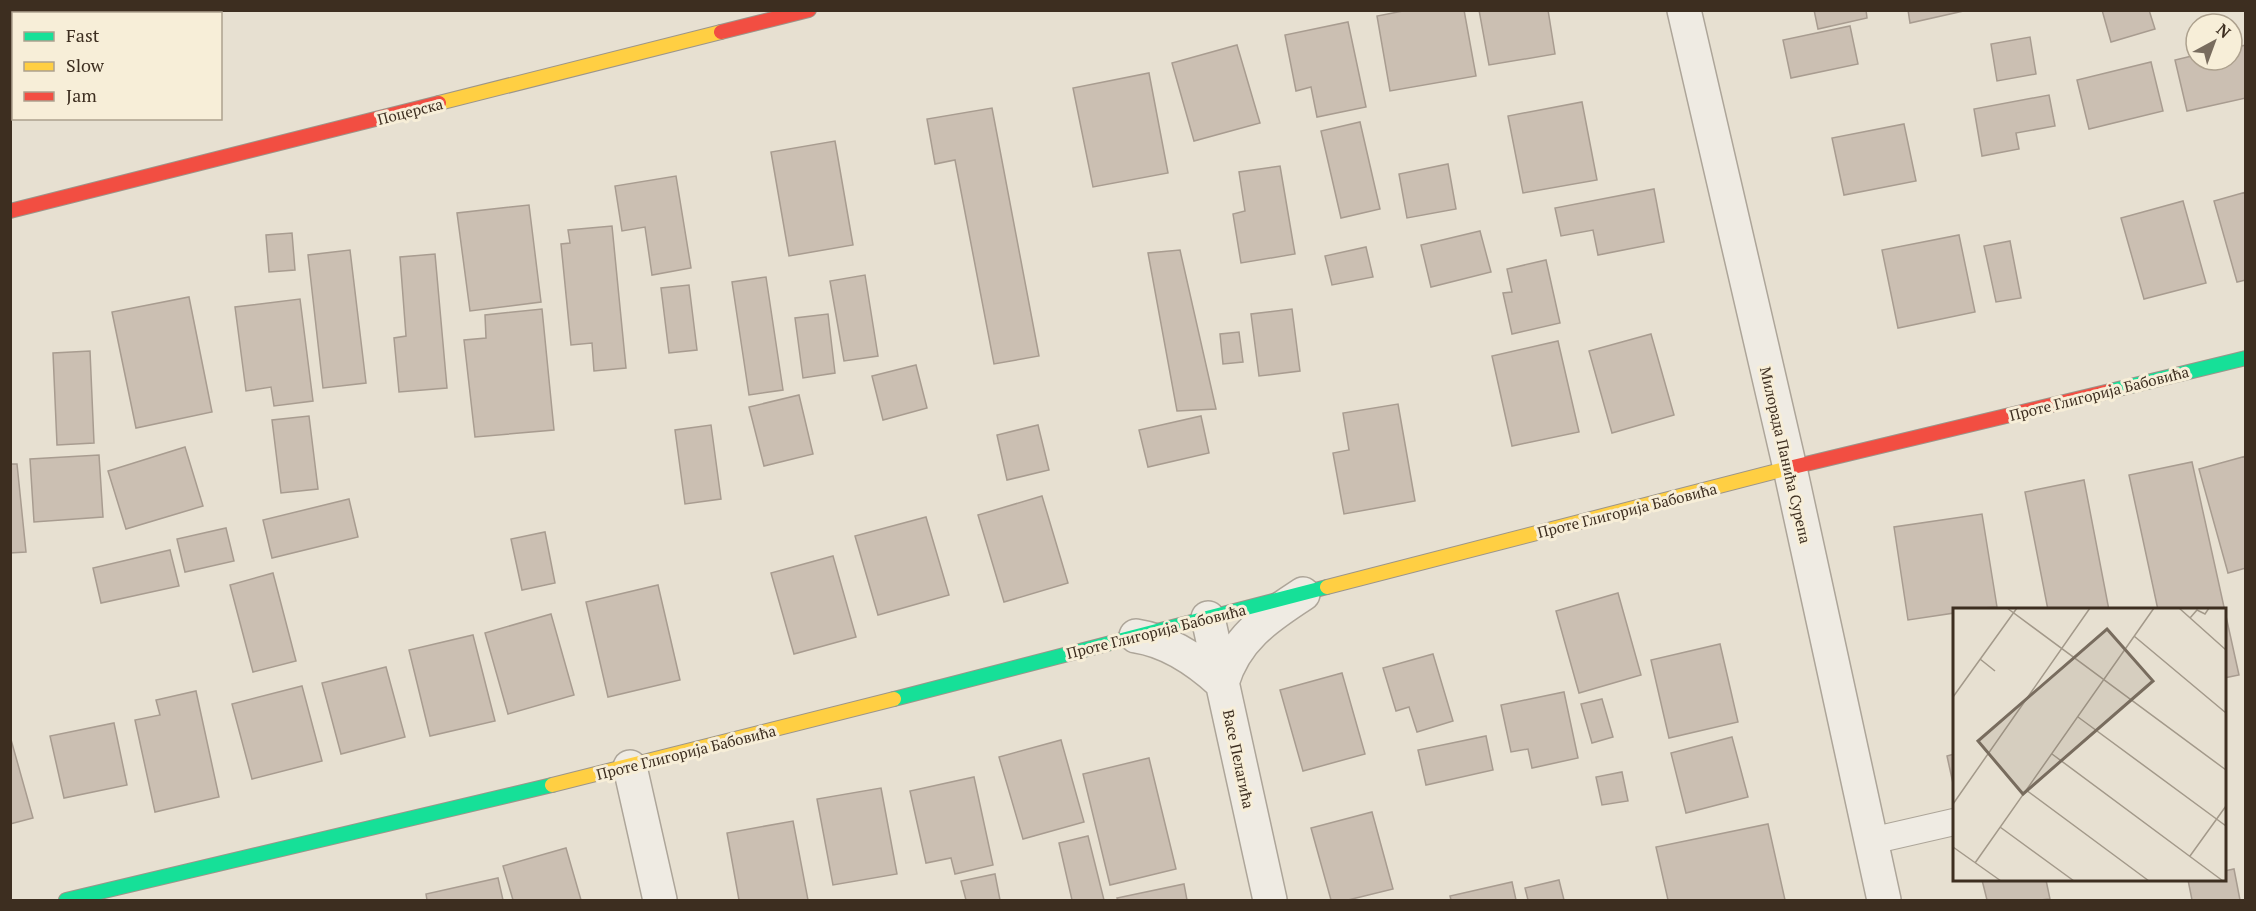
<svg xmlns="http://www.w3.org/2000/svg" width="2256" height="911" viewBox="0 0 2256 911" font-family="'PT Serif',serif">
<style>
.building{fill:#cbbfb2;stroke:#a89c90;stroke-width:1.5}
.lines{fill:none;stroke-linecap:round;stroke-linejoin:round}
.lane-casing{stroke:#ada599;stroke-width:28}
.street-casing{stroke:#ada599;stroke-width:36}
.fast-casing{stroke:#9c958a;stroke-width:16}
.slow-casing{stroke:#9c958a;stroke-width:16}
.jam-casing{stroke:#9c958a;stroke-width:16}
.lane{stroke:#efebe3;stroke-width:26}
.street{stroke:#efebe3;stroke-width:33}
.fast{stroke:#16e098;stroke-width:14}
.slow{stroke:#ffcf43;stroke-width:14}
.jam{stroke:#f24e42;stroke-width:14}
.labels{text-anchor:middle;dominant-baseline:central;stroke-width:6;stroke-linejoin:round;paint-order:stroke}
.street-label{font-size:15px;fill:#3d2e20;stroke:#f7eed8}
.inset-road{fill:none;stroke:#a3998a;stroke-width:1.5}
.view{fill:#786c5e;fill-opacity:0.15;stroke:#786c5e;stroke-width:3}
.inset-edge{fill:none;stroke:#3d2e20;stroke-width:3}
</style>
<rect width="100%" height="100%" fill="#e7e0d1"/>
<!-- building -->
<path class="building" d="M28,10H58L44,14H29Z
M1408,10H1464L1476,76L1390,91L1377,16Z
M1479,10H1548L1555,54L1489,65Z
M1814,10H1866L1867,18L1818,29Z
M1908,10H1968L1910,23Z
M2102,10H2149L2155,29L2111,42Z
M1348,22L1366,107L1317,117L1311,87L1296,91L1285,35Z
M1850,26L1858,64L1791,78L1783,40Z
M2030,37L2036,74L1997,81L1991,44Z
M1237,45L1260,123L1194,141L1172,63Z
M2246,45V98L2187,111L2175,60L2196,55V60H2232V48Z
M2151,62L2163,111L2089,129L2077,80Z
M1149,73L1168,173L1093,187L1073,88Z
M2049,95L2055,126L2016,133L2019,149L1982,156L1974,109Z
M1582,102L1597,180L1523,193L1508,116Z
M992,108L1039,356L994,364L955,160L935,164L927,119Z
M1360,122L1380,209L1341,218L1321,131Z
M1904,124L1916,181L1844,195L1832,138Z
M835,141L853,245L789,256L771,152Z
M1448,164L1456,209L1407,218L1399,174Z
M1280,166L1295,254L1241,263L1233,214L1245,211L1239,172Z
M676,176L691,268L652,275L645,227L622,231L615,186Z
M1654,189L1664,242L1598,255L1593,230L1561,236L1555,208Z
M2246,192V280L2237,282L2214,201Z
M2183,201L2206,283L2144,299L2121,218Z
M529,205L541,302L470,311L457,213Z
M612,226L626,368L594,371L592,343L571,345L561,244L570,243L568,230Z
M1480,231L1491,272L1431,287L1421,245Z
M292,233L295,270L269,272L266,235Z
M1959,235L1975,312L1898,328L1882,250Z
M2010,241L2021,298L1996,302L1984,246Z
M1366,247L1373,277L1332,285L1325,256Z
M350,250L366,383L323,388L308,255Z
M1180,250L1216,409L1177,411L1148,253Z
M435,254L447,388L399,392L394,338L406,336L400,257Z
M1546,260L1560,323L1512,334L1503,293L1512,292L1507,269Z
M865,275L878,356L844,361L830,281Z
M766,277L783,390L749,395L732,282Z
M689,285L697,350L669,353L661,288Z
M189,297L212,412L136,428L112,312Z
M300,299L313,401L274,406L271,387L246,391L235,307Z
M542,309L554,430L475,437L464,340L486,338L485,315Z
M1292,309L1300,371L1259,376L1251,314Z
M828,314L835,373L803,378L795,318Z
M1239,332L1243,362L1223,364L1220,334Z
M1651,334L1674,415L1612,433L1589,351Z
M1558,341L1579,432L1512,446L1492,356Z
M90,351L94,443L57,445L53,353Z
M916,365L927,408L883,420L872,376Z
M799,395L813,454L764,466L749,407Z
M1398,404L1415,501L1344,514L1333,453L1349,450L1343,413Z
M309,416L318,489L281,493L272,420Z
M1201,416L1209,453L1148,467L1139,430Z
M711,425L721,499L685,504L675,430Z
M1038,425L1049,470L1007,480L997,435Z
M185,447L203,506L126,529L108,471Z
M99,455L103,517L34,522L30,459Z
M2246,456V568L2228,573L2199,469Z
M2192,462L2239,675L2224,678V610H2158L2129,475Z
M10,464H17L26,552L10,553Z
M2084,480L2109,610H2048L2025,492Z
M1042,496L1068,583L1004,602L978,515Z
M349,499L358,537L272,558L263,520Z
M1982,514L1997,607L1954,610V613L1908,620L1894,527Z
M926,517L949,595L878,615L855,536Z
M226,528L234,561L185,572L177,539Z
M545,532L555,583L522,590L511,539Z
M170,550L179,586L101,603L93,568Z
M833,556L856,637L794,654L771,573Z
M273,573L296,661L253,672L230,585Z
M658,585L680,680L608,697L586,602Z
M1618,593L1641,675L1579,693L1556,611Z
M551,614L574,695L508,714L485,633Z
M473,635L495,721L430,736L409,650Z
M1720,644L1738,722L1669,738L1651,660Z
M1433,654L1453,721L1417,732L1409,707L1396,711L1383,668Z
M386,667L405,737L341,754L322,683Z
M1342,673L1365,754L1303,771L1280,690Z
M302,686L322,761L252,779L232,704Z
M196,691L219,797L155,812L135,720L160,715L156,700Z
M1564,692L1578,758L1532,768L1528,749L1511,752L1501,705Z
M1602,699L1613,737L1592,743L1581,704Z
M114,723L127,785L64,798L50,736Z
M10,736L33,818L10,824Z
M1486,736L1493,770L1426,785L1418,750Z
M1732,737L1748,797L1686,813L1671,753Z
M1061,740L1084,822L1023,839L999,757Z
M1954,754V788L1947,756Z
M1149,758L1176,869L1110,885L1083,774Z
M1622,772L1628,801L1602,805L1596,777Z
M974,777L993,865L955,874L951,858L926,863L910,791Z
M881,788L897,874L833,885L817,799Z
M1372,812L1393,889L1348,900H1331L1311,828Z
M793,821L808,900H739L727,833Z
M1768,824L1785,900H1668L1656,847Z
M1088,836L1104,900H1072L1059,843Z
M566,848L581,900H513L503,866Z
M2234,869L2240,900H2192L2188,880H2224V871Z
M995,874L1000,900H966L961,881Z
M498,878L503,900H427L426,894Z
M1559,880L1564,900H1528L1525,888Z
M1982,880H2046L2050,899L2040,900H1987Z
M1512,882L1516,900H1451L1450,896Z
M1184,884L1187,900H1118L1117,898Z"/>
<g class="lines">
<defs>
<path id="lane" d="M1871,841L1954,822"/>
<path id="street" d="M1684,10L1790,468L1884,900
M1208,618L1270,900
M1136,636C1169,641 1198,661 1222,683C1235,639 1266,618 1303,594
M630,767L660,900"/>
<path id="fast" d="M2110,391L2246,358
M894,699L1327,587
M66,900L552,785"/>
<path id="slow" d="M439,103L721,32
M1327,587L1789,468
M552,785L894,699"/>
<path id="jam" d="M721,32L809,10
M10,211L439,103
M1789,468L2110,391"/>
</defs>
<!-- lane casing -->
<use href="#lane" class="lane-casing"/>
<!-- street casing -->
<use href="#street" class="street-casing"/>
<!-- fast casing -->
<use href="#fast" class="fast-casing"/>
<!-- slow casing -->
<use href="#slow" class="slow-casing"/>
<!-- jam casing -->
<use href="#jam" class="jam-casing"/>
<!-- lane -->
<use href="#lane" class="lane"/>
<!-- street -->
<use href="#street" class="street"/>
<!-- fast -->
<use href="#fast" class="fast"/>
<!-- slow -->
<use href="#slow" class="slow"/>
<!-- jam -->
<use href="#jam" class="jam"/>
</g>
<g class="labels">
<!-- street labels -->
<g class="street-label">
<text transform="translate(410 111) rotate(-14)">Поцерска</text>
<text transform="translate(2099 393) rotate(-14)">Проте Глигорија Бабовића</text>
<text transform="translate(1786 455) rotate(77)">Милорада Панића Сурепа</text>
<text transform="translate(1627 510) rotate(-14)">Проте Глигорија Бабовића</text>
<text transform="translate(1156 631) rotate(-14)">Проте Глигорија Бабовића</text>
<text transform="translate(686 752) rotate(-14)">Проте Глигорија Бабовића</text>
<text transform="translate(1239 759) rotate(78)">Васе Пелагића</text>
</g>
</g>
<!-- overview -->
<g transform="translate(1953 608)">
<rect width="273" height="273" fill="#e7e0d1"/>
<path class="inset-road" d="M54,0L273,162M226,0L273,42M237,10L244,2L252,6L256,0M181,28L273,105M27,51L42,63M0,89L64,0M125,109L273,218M99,146L270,273M73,182L196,273M0,196L137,0M47,219L121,273M0,239L48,273M237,248L273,198M22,255L201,0"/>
<path class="view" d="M154,21L200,73L70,186L25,133Z"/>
<rect width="273" height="273" class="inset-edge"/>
</g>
<!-- border -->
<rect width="2256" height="911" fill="none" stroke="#3d2e20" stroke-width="24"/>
<!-- legend -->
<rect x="12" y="12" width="210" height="108" fill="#f7eed8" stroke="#ada18e" stroke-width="1.5"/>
<rect x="24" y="32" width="30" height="9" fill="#16e098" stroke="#ada18e" stroke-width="1.5"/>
<text x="66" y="42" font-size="18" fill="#3d2e20">Fast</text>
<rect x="24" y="62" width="30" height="9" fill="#ffcf43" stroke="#ada18e" stroke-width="1.5"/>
<text x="66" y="72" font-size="18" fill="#3d2e20">Slow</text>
<rect x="24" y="92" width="30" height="9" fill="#f24e42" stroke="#ada18e" stroke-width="1.5"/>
<text x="66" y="102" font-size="18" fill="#3d2e20">Jam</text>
<!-- north arrow -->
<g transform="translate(2214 42) rotate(41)"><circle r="28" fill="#f7eed8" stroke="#ada18e" stroke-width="1.5"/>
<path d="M0-4.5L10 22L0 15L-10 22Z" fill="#786c5e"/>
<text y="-9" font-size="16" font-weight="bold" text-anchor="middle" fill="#3d2e20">N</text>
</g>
</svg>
